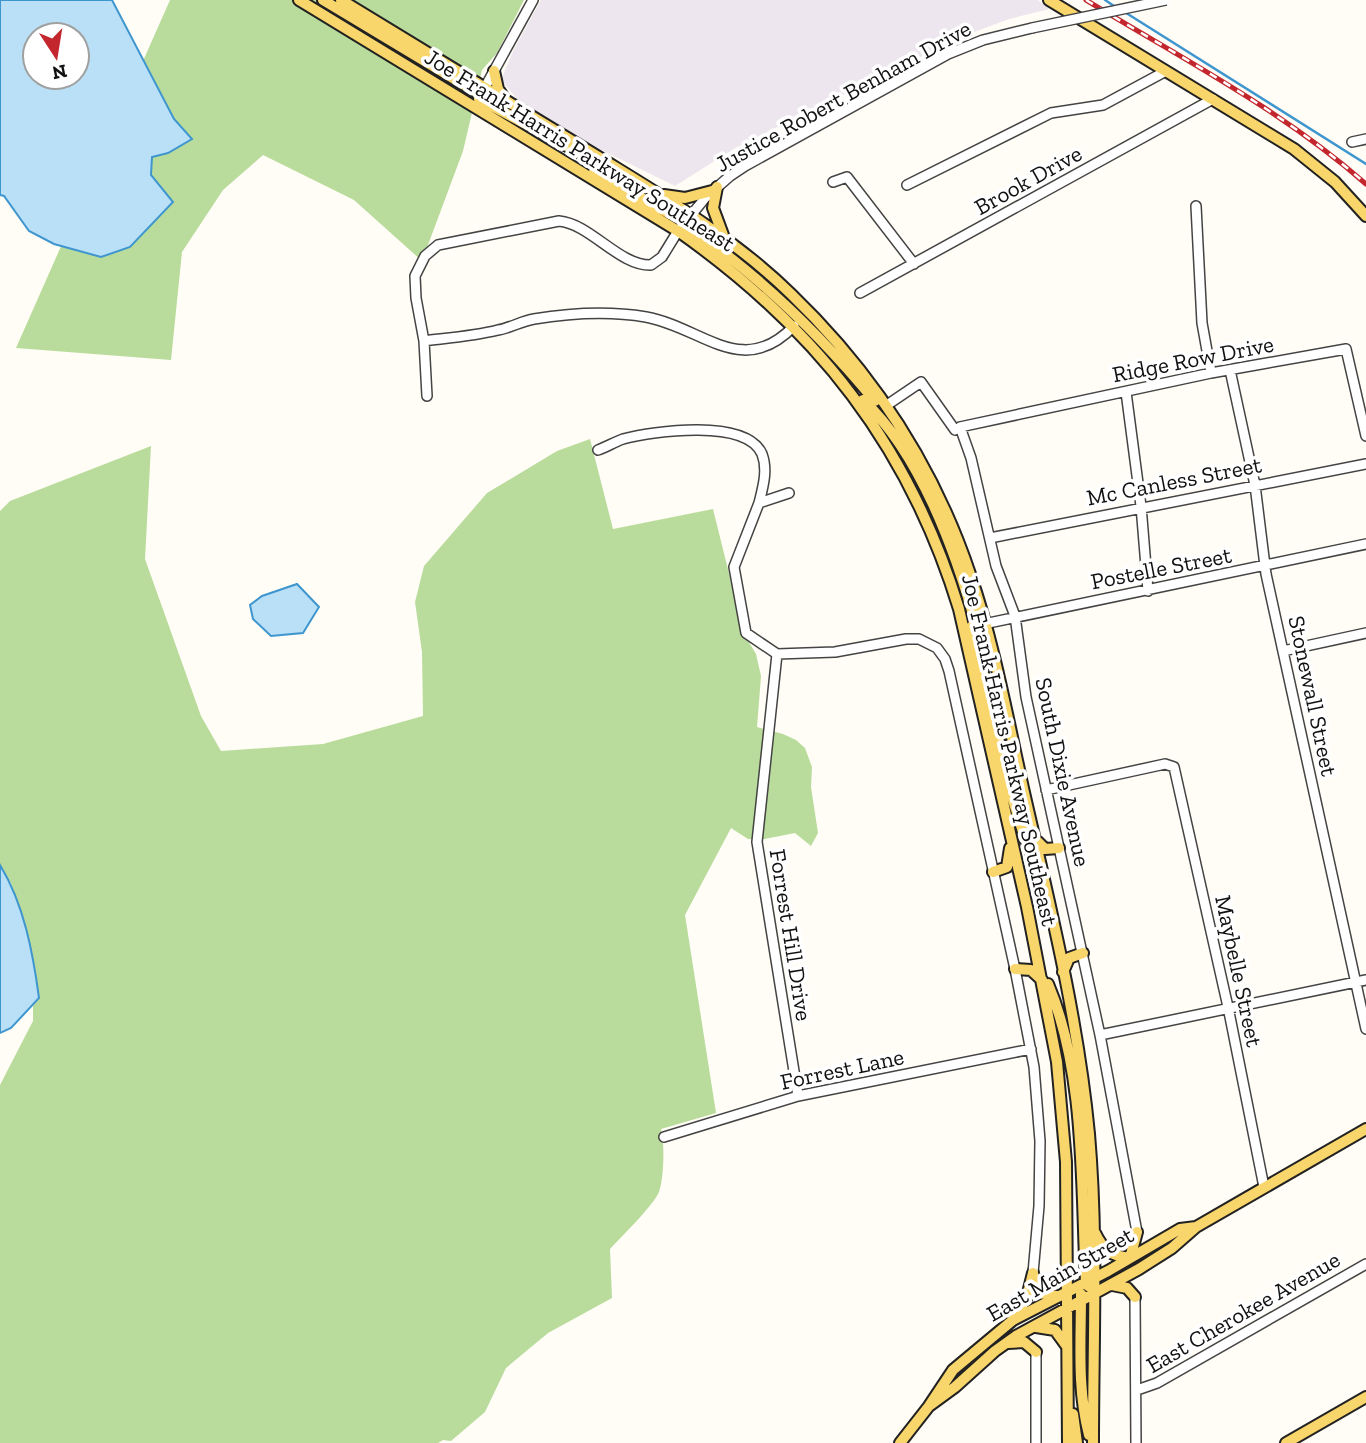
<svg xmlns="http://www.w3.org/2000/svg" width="1366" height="1443" viewBox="0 0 1366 1443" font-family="'Zilla Slab',serif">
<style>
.industrial{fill:#eee6ef}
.forest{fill:#b9dc9c}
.water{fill:#b9e0f7;stroke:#3f96cf;stroke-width:2;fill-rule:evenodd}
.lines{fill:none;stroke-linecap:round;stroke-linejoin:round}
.stream{stroke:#3f96cf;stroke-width:2.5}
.minor-casing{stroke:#444;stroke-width:12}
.major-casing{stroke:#222;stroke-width:14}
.minor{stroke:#fff;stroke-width:9}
.major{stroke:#f9d66b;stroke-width:10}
.rail-casing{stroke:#c4262e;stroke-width:5}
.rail{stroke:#fff;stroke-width:2.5;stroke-dasharray:8;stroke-linecap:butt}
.minor-bridge-casing{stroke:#444;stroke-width:12;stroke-linecap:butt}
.minor-bridge{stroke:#fff;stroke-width:9}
.labels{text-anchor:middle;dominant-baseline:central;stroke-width:7;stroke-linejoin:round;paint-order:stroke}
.street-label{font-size:23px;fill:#111;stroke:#fff}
</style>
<rect width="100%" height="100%" fill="#fffdf5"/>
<!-- industrial -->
<path class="industrial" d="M541,0H1038L1049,9L1009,19L961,37L737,147L675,186L532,116L501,80L514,49Z"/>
<!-- forest -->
<path class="forest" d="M170,0H524L497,53L482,70L463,151L422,261L354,200L263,155L223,190L182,252L171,360L16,348Z
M590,439L613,529L713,509L744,634L756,654L761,676L757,727L783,734L796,740L805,748L812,767L811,787L818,833L811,846L795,833L759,840L748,839L731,828L685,915L716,1113L661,1129C665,1141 664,1183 658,1194C650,1209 622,1236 610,1249L612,1298L548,1333L506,1368L485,1412L451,1441L443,1440L438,1443H0V1085L33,1021V959L11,883L0,865V511L10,501L151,446L145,559L201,716L221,751L323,744L423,716L422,652L415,602L424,566L487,493L557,451Z"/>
<!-- water -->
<path class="water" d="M0,0H112L174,119L192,139L168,153L152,157L151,175L173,202L130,247L101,257L54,244L29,231L4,196L0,195ZM77,35V77H35V35Z
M297,584L319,607L303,633L271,636L253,619L250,605L262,596Z
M0,865C24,904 33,953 39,998L11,1028L0,1033Z"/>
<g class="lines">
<!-- stream -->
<path class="stream" d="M1105,0L1117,8
M1123,11L1366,164"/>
<defs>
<path id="minor" d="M483,91L533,0
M1352,142L1366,139
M833,182L847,177L914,264
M907,185L1051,113L1103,105L1166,71
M1196,206L1202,323L1211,373
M860,293L1213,99
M424,341C448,338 474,336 498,330C510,328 522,321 534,319C571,313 610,311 646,317C702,327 742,380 794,326
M1230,370L1255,485L1266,574L1366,1029
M1126,392L1141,506L1148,591
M427,396L424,341L416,298L415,276L425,256L438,245L559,221C591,224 619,266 651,265L662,257L678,231L706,197L730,176L745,166L948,54L983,40L1032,28
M887,405L921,382L955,430L960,427L971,458L996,566L1015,616L1026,697L1100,1035L1137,1232
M960,427L1211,373L1346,349L1366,436
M598,450C606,447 615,442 623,439C654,431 746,418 762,454C768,470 763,487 759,503
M789,493L759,503L734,567L746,633L777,654L835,652L906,639H919L937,648L945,659L949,671L1015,969L1034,1067L1040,1141L1039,1206L1033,1273
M990,538L1366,464
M979,625L1366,544
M1283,651L1366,633
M777,654L757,842L798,1096
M1046,790L1165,764L1174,767L1228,1007L1264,1187
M1100,1035L1366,980
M664,1137L798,1096L1031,1049
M1135,1297L1136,1443
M1137,1390L1157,1383L1366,1264
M1036,1443V1352"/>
<path id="major" d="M299,0L678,231C817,329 909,445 959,609L1027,907L1057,1062L1066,1162L1068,1443
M323,0L481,95
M341,0C427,52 512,104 597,156C665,198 734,238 791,294C872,372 934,467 970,574C994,643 1007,716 1023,788C1049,902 1078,1017 1089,1134C1098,1236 1093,1340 1093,1443
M1049,0L1294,149L1335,182L1366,216
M494,71L498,89L504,98
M479,99L582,154
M594,172L685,222
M717,187L713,208L723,235
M664,195L685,198L712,191
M679,231L689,230L697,233C764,280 823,338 875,401
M863,400C920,453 956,552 976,625
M972,626L1011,794L1024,835L1035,863
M1035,839L1045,849L1059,848
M993,872L1007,867L1010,848
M1015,969L1031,970L1042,980
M1063,972L1069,958L1083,953
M1048,984C1086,1073 1081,1187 1086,1282L1088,1286
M1095,1233C1103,1250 1111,1256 1130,1258
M1130,1258L1137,1232
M1034,1276L1040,1293L1056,1296
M1112,1285L1127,1288L1135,1297
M1081,1294C1081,1341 1077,1389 1089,1435
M1015,1318L1027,1297L1033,1273
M1036,1327L1055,1330L1066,1345
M1008,1343L1024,1342L1036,1352
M929,1406L955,1387L995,1351L1016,1336L1139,1269L1172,1248L1196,1227L1366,1129
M1073,1414L1077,1443
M900,1443L929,1406L953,1370L1013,1320L1108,1271L1180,1229L1196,1227
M1286,1443L1366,1397"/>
</defs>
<!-- minor casing -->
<use href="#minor" class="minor-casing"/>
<!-- major casing -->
<use href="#major" class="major-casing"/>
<!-- minor -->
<use href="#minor" class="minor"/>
<!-- major -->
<use href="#major" class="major"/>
<defs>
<path id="rail" d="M1086,0C1181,58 1282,110 1366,184"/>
</defs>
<!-- rail casing -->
<use href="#rail" class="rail-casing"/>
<!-- rail -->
<use href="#rail" class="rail"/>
<defs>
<path id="minor-bridge" d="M1032,28L1166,0"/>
</defs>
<!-- minor-bridge casing -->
<use href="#minor-bridge" class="minor-bridge-casing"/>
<!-- minor-bridge -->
<use href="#minor-bridge" class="minor-bridge"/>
</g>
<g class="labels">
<!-- street labels -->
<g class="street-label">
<text transform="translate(843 96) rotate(-29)">Justice Robert Benham Drive</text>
<text transform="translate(580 150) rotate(32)">Joe Frank Harris Parkway Southeast</text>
<text transform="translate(1028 180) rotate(-29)">Brook Drive</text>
<text transform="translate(1193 359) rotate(-11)">Ridge Row Drive</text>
<text transform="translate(1174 481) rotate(-11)">Mc Canless Street</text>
<text transform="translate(1161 568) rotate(-11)">Postelle Street</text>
<text transform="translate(1313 696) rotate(78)">Stonewall Street</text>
<text transform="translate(1010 750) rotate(77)">Joe Frank Harris Parkway Southeast</text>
<text transform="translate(1063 772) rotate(78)">South Dixie Avenue</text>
<text transform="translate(791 935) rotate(81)">Forrest Hill Drive</text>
<text transform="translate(1239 971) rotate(78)">Maybelle Street</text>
<text transform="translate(842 1069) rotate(-12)">Forrest Lane</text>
<text transform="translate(1060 1274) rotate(-30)">East Main Street</text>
<text transform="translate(1243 1312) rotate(-30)">East Cherokee Avenue</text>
</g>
</g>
<!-- north arrow -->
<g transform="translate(56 56) rotate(168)"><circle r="33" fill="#ffffff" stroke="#a0a0a0" stroke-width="2"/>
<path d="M0-5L12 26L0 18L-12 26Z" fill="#c4262e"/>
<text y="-10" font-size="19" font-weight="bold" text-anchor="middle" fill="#111111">N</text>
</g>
</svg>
